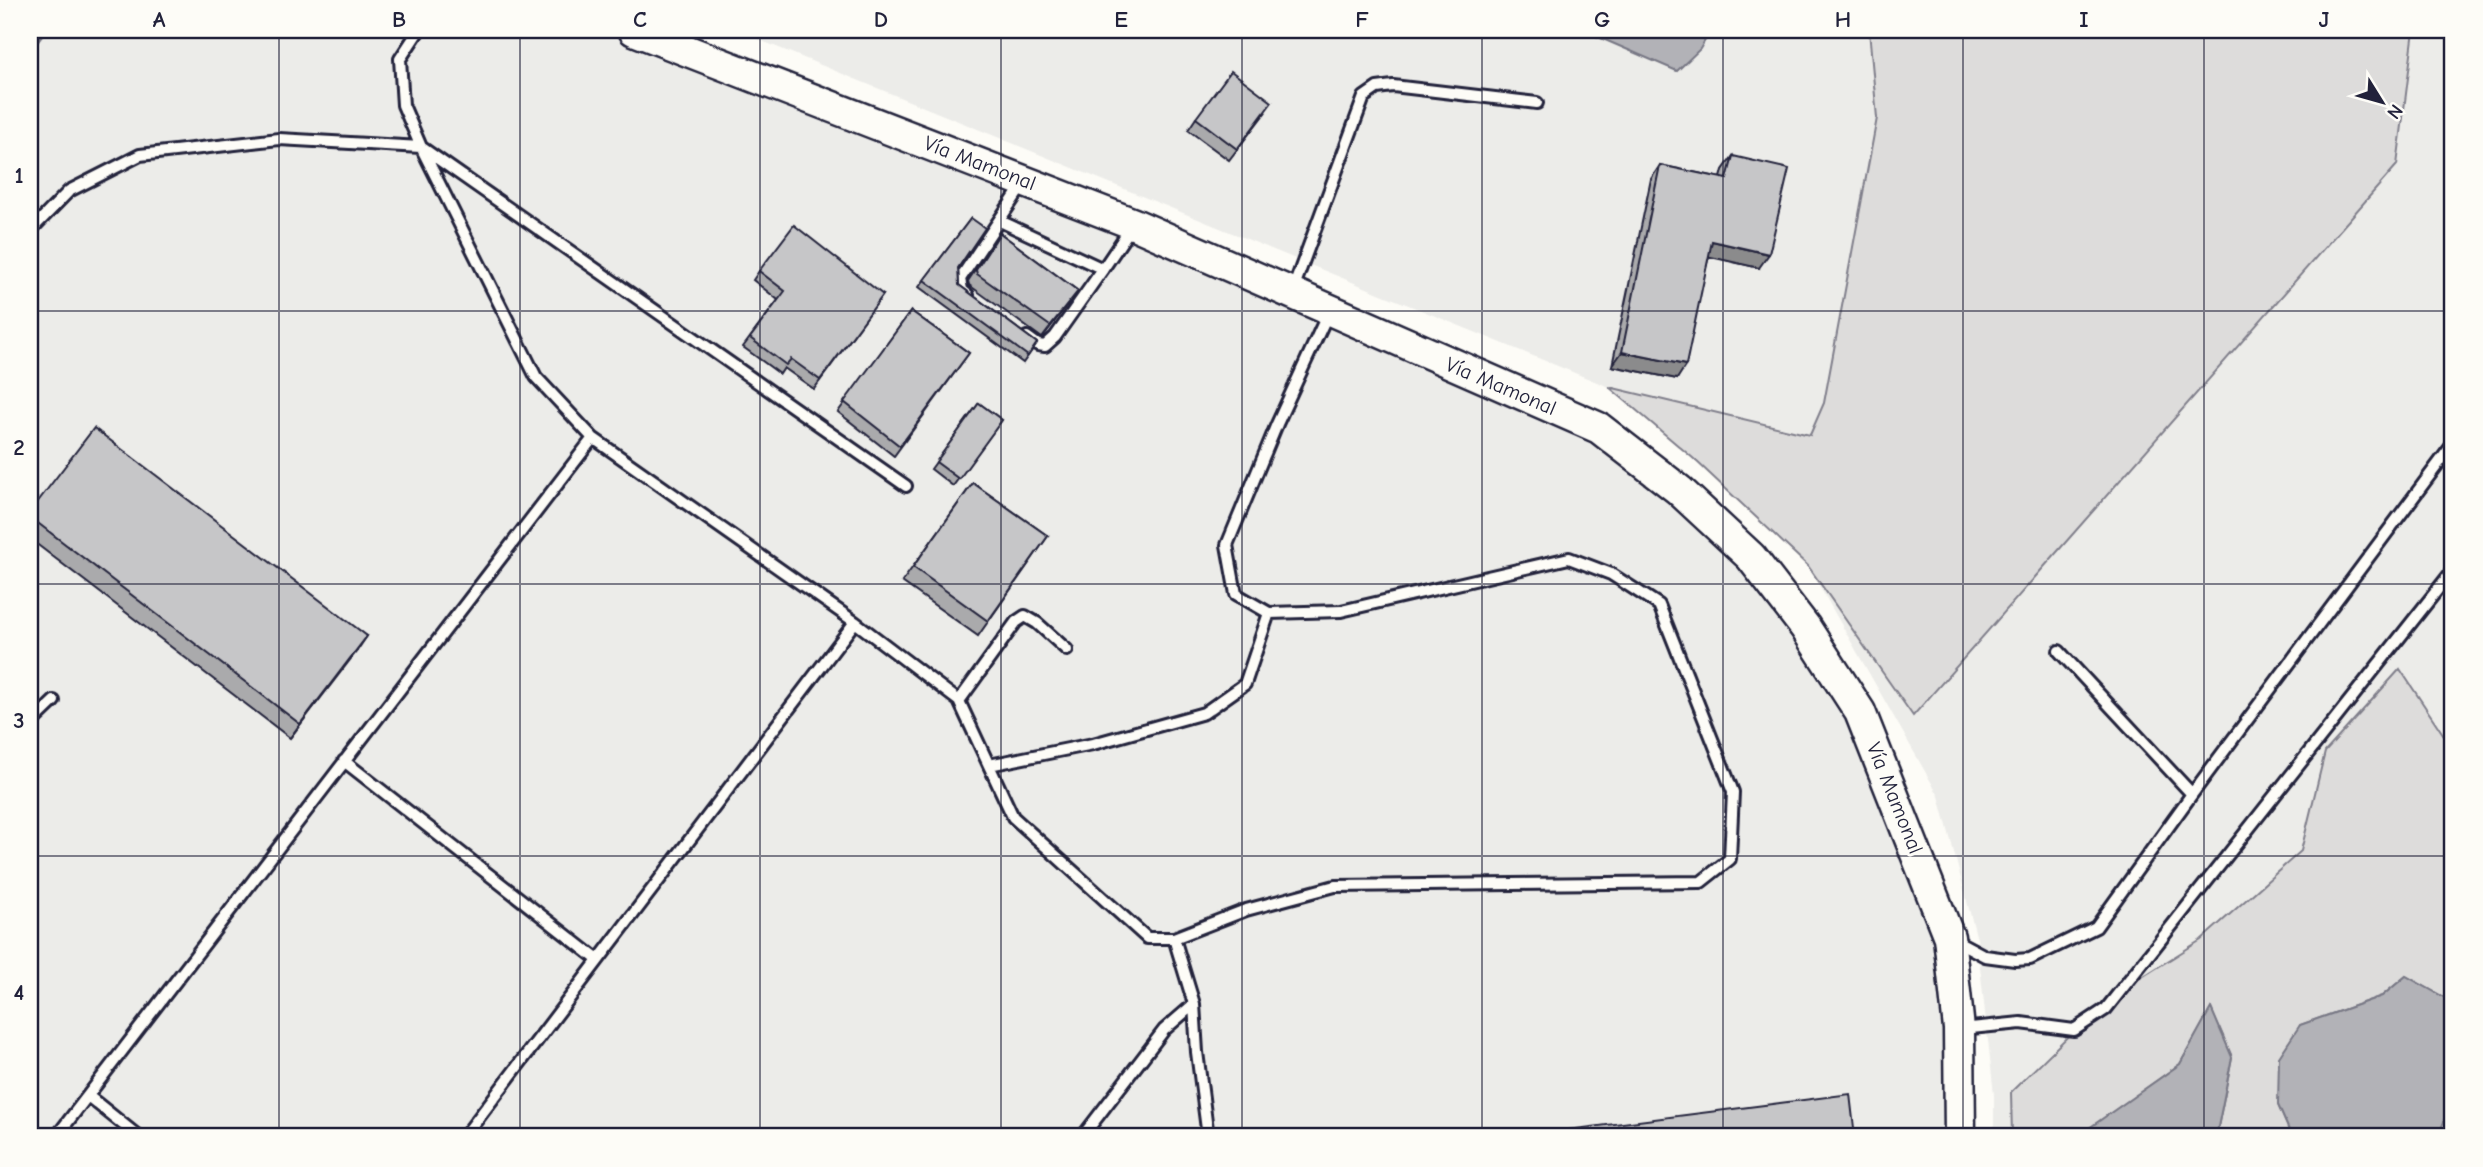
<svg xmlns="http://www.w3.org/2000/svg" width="2483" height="1167" viewBox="0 0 2483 1167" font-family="'Comic Neue',sans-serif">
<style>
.built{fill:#ecece9}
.green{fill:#dddcdb;stroke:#807f8b;stroke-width:2}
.water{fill:#b2b2b7;stroke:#787885;stroke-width:2}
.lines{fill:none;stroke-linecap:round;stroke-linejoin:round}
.stream{stroke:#787885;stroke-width:6}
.lane-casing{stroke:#22223b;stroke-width:16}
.secondary-casing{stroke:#22223b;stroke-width:35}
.lane{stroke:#fdfcf7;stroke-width:10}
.secondary{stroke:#fdfcf7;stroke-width:30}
.wall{fill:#aaaaac;stroke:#22223b;stroke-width:2}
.shaded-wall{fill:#8b8b8c;stroke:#22223b;stroke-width:2}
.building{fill:#c6c6c8;stroke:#22223b;stroke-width:2}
.grid{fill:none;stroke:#22223b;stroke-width:2;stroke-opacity:0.55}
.labels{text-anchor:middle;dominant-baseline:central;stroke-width:6;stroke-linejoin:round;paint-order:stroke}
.street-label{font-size:21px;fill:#22223b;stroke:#fdfcf7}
.neatline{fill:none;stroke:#22223b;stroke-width:2.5}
.grid-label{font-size:23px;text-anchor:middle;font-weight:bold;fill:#22223b}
</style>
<rect width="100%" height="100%" fill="#fdfcf7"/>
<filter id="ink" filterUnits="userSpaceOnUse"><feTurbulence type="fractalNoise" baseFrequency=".0143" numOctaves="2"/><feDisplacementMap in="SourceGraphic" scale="14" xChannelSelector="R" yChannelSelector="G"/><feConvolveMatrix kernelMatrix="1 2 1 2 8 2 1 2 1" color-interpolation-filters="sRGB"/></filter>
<g filter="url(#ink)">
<!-- built -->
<path class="built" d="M30,30H634L1599,428L1805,627L1949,937L1960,1137H30Z
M735,30H2453V1137H1994V1095L1977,939L1939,796L1808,566L1694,459L1609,387Z"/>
<!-- green -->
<path class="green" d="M1869,30H2414L2397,165L1913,716L1808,566L1694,459L1609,387L1810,435L1824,403L1877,118Z
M2400,669L2453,749V995L2447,999L2406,976L2382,996L2300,1025L2278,1105L2292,1137H2216L2232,1057L2211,1009L2180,1064L2083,1133L2082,1137H2012L2011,1092L2104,1001L2201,940L2301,851L2325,752Z"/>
<!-- water -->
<path class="water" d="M1582,30H1711L1700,49L1677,71Z
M2406,976L2447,999L2453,1058V1098L2438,1137H2292L2278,1105L2279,1057L2300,1025L2382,996Z
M2211,1008L2232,1057L2216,1137H2082V1133L2180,1064Z"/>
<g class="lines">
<!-- stream -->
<path class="stream" d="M30,49L44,30"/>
<defs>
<path id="lane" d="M419,30L400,59L403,105L421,147L536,377L593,438L855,622L959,701L1013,817L1147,938H1174
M1000,221L1103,269L1132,226
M30,231L69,191L140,155L279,139L421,147L906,486
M1292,292L1364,97L1377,88L1393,86L1537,103
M968,295L962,290L960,279L1024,183
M1027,337L1038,345L1045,346L1055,337L1103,269
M2059,651L2192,794
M959,701L1016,622L1025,616L1037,623L1067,650
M30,724L54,701
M344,761L598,960
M989,765L1093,744L1204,713L1245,684L1269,613
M1955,940L1985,956L2015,960L2030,959L2096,927L2192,794L2453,444
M1961,1029L2021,1023L2074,1030L2106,1009L2453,570
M88,1096L139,1137
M56,1137L593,438
M464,1137L855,622
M1082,1137L1164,1030L1194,1004
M1208,1137L1197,1052L1194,1004L1174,938L1246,910L1335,886L1701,882L1730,859L1733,792L1659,605L1611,574L1569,558L1341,611L1269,613L1236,594L1227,545L1277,424L1329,311"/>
<path id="secondary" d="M634,30L1134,224L1599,428L1679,490L1751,557L1805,627L1860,712L1949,937L1959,1029L1960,1137"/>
</defs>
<!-- lane casing -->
<use href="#lane" class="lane-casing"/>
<!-- secondary casing -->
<use href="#secondary" class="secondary-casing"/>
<!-- lane -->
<use href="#lane" class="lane"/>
<!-- secondary -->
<use href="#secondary" class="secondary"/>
</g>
<!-- wall -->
<path class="wall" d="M1265,113L1229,160L1188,130L1196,118Z
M1733,156L1759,268L1709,256L1677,379L1612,366L1651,179L1660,165L1721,178L1723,170Z
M971,218L958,268L959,285L1037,343L1023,363L919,287Z
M1000,233L1078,291L1042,338L969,285L968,281Z
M759,271L883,295L814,389L784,368L780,374L743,347L778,300L753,280Z
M911,311L969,353L894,456L838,412Z
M979,403L1002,420L953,486L931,469Z
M973,483L1048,536L978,636L902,582Z
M30,512L367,636L290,738L30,539Z
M1567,1130L1855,1137H1563Z"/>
<!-- shaded-wall -->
<path class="shaded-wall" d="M1712,241L1769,254L1759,268L1702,255Z
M1622,352L1686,365L1677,379L1612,366Z
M367,636L357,651L290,738L300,724Z"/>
<!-- building -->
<path class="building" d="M1231,71L1272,102L1237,149L1196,118Z
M1733,156L1789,169L1769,254L1712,241L1686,365L1622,352L1660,165L1727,179Z
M971,218L985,228L958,268L959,285L1037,343L1028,356L924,280Z
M794,225L883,295L820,380L791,359L786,365L750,338L785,291L759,271Z
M1000,233L1078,291L1050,326L977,274L976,270Z
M911,311L969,353L900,446L844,402Z
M979,403L1002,420L959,479L936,462Z
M94,428L367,636L300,724L30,517V512Z
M973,483L1048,536L988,621L913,567Z
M1850,1094L1855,1137H1568L1567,1130Z"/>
</g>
<!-- grid -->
<path class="grid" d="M279,30V1137M520,30V1137M760,30V1137M1001,30V1137M1242,30V1137M1482,30V1137M1723,30V1137M1963,30V1137M2204,30V1137M30,311H2453M30,584H2453M30,856H2453"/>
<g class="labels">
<!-- street labels -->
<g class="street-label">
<text transform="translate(980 163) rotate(21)">Vía Mamonal</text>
<text transform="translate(1501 386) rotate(23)">Vía Mamonal</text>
<text transform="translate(1895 798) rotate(68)">Vía Mamonal</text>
</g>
</g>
<!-- margin -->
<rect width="2483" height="1167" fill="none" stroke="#fdfcf7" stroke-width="77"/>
<!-- north arrow -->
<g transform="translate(2382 102) rotate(127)" stroke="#fdfcf7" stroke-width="5" paint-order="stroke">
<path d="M0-5L12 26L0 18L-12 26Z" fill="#22223b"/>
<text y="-10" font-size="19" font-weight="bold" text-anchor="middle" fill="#22223b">N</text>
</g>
<rect x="38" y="38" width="2406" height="1090" class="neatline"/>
<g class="grid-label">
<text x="159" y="27">A</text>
<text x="399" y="27">B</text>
<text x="640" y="27">C</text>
<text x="881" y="27">D</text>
<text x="1121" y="27">E</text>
<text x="1362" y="27">F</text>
<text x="1602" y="27">G</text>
<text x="1843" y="27">H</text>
<text x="2084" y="27">I</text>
<text x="2324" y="27">J</text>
<text x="19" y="183">1</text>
<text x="19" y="455">2</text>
<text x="19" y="728">3</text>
<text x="19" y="1000">4</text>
</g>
</svg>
